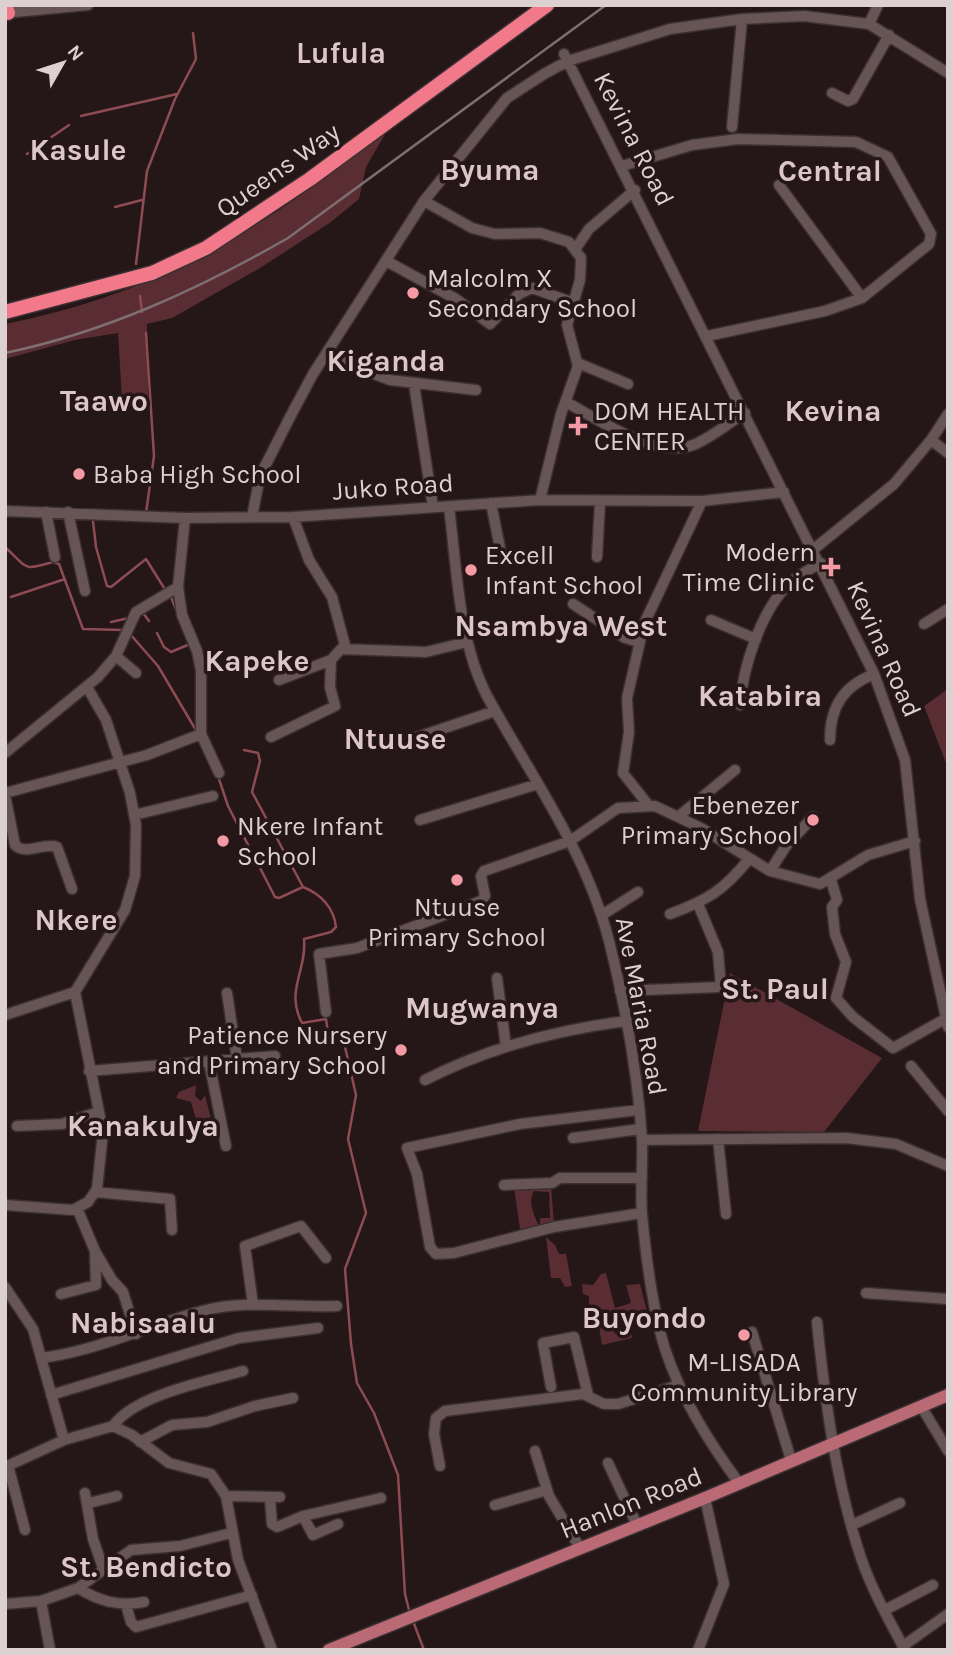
<svg xmlns="http://www.w3.org/2000/svg" width="953" height="1655" viewBox="0 0 953 1655" font-family="Karla,sans-serif">
<style>
.green{fill:#5a2d33}
.lines{fill:none;stroke-linecap:round;stroke-linejoin:round}
.stream{stroke:#8d4c54;stroke-width:2.5}
.minor-casing{stroke:#3b3031;stroke-width:13}
.major-casing{stroke:#3b3031;stroke-width:15}
.highway-casing{stroke:#3b3031;stroke-width:17}
.minor{stroke:#675455;stroke-width:10}
.major{stroke:#ba6a75;stroke-width:12}
.highway{stroke:#f1798a;stroke-width:14}
.rail{stroke:#7d6f70;stroke-width:2.5}
.poi-dot{fill:#f49aa4;stroke:#251617;stroke-width:2.5}
.labels{text-anchor:middle;dominant-baseline:central;stroke-width:7;stroke-linejoin:round;paint-order:stroke}
.street-label{font-size:26px;fill:#dcd0d1;stroke:#251617}
.poi-label{font-size:26px;fill:#dcd0d1;stroke:#251617;text-anchor:start}
.quarter-label{font-size:30px;font-weight:bold;fill:#ddc6c8;stroke:#251617}
</style>
<rect width="100%" height="100%" fill="#251617"/>
<!-- green -->
<path class="green" d="M388,129L366,167L359,199L331,222L260,268L172,318L147,324L148,398L122,399L118,333L75,340L5,359V324C161,293 267,227 388,129Z
M948,689V768L924,706Z
M730,973L882,1058L824,1132L698,1131Z
M196,1085L195,1096L201,1101L205,1095L211,1119L202,1127L198,1126L191,1102L176,1098L179,1092Z
M551,1185L554,1224L540,1226V1218H550L549,1192L534,1191C527,1204 535,1215 539,1227L520,1229L514,1187Z
M546,1237L555,1245L559,1254H566L572,1286L565,1287L560,1278H551Z
M606,1273L615,1308L631,1303L626,1285L640,1284L650,1323L646,1326L639,1312L619,1318L612,1326L615,1334L631,1332L632,1338L602,1345L596,1309L589,1308V1296L583,1294L582,1284L593,1285L601,1274Z"/>
<g class="lines">
<!-- stream -->
<path class="stream" d="M81,116L177,94
M27,154L69,125
M115,207L142,200
M136,264L147,171L175,99L196,59L193,33
M140,296L142,312
M146,513L154,456L146,333
M93,521L96,547L107,586L111,587L146,559L166,591
M5,547C29,569 22,571 53,562L59,564L83,629L123,630
M170,595L177,612
M11,597L65,579
M143,613L149,621
M111,622L129,618
M157,633L164,647L171,652L190,644
M130,634L158,666L197,732
M244,750L258,753L260,761L252,792L303,887
M218,776L228,806L275,897L279,898L303,887C321,894 334,908 336,927L331,932L304,939C307,971 285,990 302,1023L326,1019L329,1040L343,1038L356,1095L348,1139L366,1213L345,1269L351,1344L357,1383L374,1413L398,1475L405,1594L409,1610
M413,1621L424,1650"/>
<defs>
<path id="minor" d="M5,13L88,5
M869,24L878,5
M564,54L874,674L905,760L920,899L948,1027
M832,93L848,101L853,99L889,35
M732,127L742,19
M622,166L692,145L738,139L856,142L888,157L931,234L929,244L862,298L825,311L707,336
M779,185L862,298
M424,201L472,228L495,234L540,233L569,242L581,258L580,280L567,325L578,366L561,414L540,500
M576,248L589,229L635,190
M388,262L456,299L490,324L519,294L532,288L574,303
M327,356L390,380L476,390
M578,363L628,384
M414,384L433,507
M566,402C599,420 655,459 693,445C711,438 728,423 745,413
M931,440L948,453
M491,503L502,558
M449,507C457,569 458,639 487,696C531,776 586,851 609,941C625,1005 638,1074 642,1140C643,1164 640,1189 642,1214C646,1258 652,1307 665,1349C681,1398 709,1442 739,1483
M5,511L185,518L293,517L540,500L702,501L784,492
M46,512L55,557
M68,512L85,591
M252,517L260,476L290,417L313,374L424,201L507,98L544,74L568,61L670,29L742,19L804,16L869,24L948,73
M293,517L309,560L332,597L346,649
M814,549L894,484L931,440L948,414
M597,557L600,502
M178,587L182,615L197,651L201,670V734L219,773
M573,604L625,638L639,642
M711,620L756,639
M924,624L948,609
M116,656L136,673
M279,680L331,660L341,649L426,652L467,642
M740,705C743,667 761,610 789,584C798,575 810,569 821,563
M271,737L335,706L330,687L331,660
M830,740C830,706 844,686 874,674
M397,744L495,711
M5,753L98,677L116,656L136,612L178,587L185,518
M5,793L147,755L201,734
M5,795L15,845C26,856 43,842 57,847L72,889
M649,806L623,773L629,732L627,698L644,624L702,501
M134,815L213,796
M679,816L735,770
M420,820L538,784
M770,871L786,846L813,817
M831,880L837,900L832,907L835,934L846,962L836,998L853,1017L893,1048L945,1019
M670,914C708,900 724,890 749,859
M602,915L638,892
M497,978L506,1047
M620,991L721,987L718,952L698,904
M227,993L237,1059
M326,1012L319,954L357,948L481,901L485,896L481,876L484,871L570,841L618,808L655,806L701,828L770,871L820,884L868,855L915,841
M5,1015L75,992L125,910L135,876L136,825L130,793L106,720L87,687
M209,1062L226,1146
M911,1066L948,1111
M89,1071L275,1056
M425,1080C487,1048 557,1030 626,1021
M638,1110L520,1124L407,1148L417,1174L430,1247L436,1254L454,1253L554,1227L642,1213
M17,1126L62,1124L98,1112
M573,1138L640,1129
M718,1139L726,1214
M642,1140L846,1138L896,1144L948,1166
M504,1185L552,1183L560,1178H642
M95,1192L170,1199L172,1230
M5,1205L73,1210L88,1202L97,1189L103,1132L75,992
M77,1208L95,1251L112,1280L123,1292L136,1334
M5,1287L33,1329L64,1440
M866,1293L948,1299
M61,1294L96,1285L95,1254
M253,1305L245,1246L301,1226L326,1258
M817,1322C825,1401 836,1483 861,1558C872,1590 889,1620 905,1650
M752,1332L791,1460
M41,1358C98,1351 148,1325 202,1311C246,1299 293,1308 337,1306
M551,1387L543,1343L574,1337L588,1395
M51,1395L239,1338L318,1328
M921,1406L948,1451
M113,1426C135,1395 207,1381 243,1371
M140,1442L172,1425L207,1422L255,1406L293,1398
M535,1451L549,1496L580,1548
M608,1463L637,1525
M8,1465L25,1530
M440,1466L434,1434L436,1418L445,1411L583,1394L604,1404H618L679,1385
M5,1467L64,1440L113,1426L132,1435L169,1463L211,1474L226,1496L238,1560L272,1650
M85,1493L93,1539L103,1568
M226,1496L280,1497
M270,1499L272,1524L277,1527L303,1516L381,1498
M89,1503L117,1496
M495,1505L547,1490
M303,1516L313,1535L338,1524
M852,1525L900,1503
M78,1588C99,1601 119,1607 144,1602
M41,1601L50,1650
M5,1604L41,1601L78,1588L131,1550L180,1546L231,1533
M126,1605L131,1622L136,1627L252,1595
M885,1610L933,1585
M903,1646L948,1614
M698,1650L724,1584L705,1498"/>
<path id="major" d="M329,1650L705,1498L948,1395"/>
<path id="highway" d="M5,5L8,13
M5,312L152,273L206,248L310,179L547,5"/>
</defs>
<!-- minor casing -->
<use href="#minor" class="minor-casing"/>
<!-- major casing -->
<use href="#major" class="major-casing"/>
<!-- highway casing -->
<use href="#highway" class="highway-casing"/>
<!-- minor -->
<use href="#minor" class="minor"/>
<!-- major -->
<use href="#major" class="major"/>
<!-- highway -->
<use href="#highway" class="highway"/>
<!-- rail -->
<path class="rail" d="M5,353C106,332 199,289 288,238L606,5"/>
</g>
<!-- markers -->
<g class="poi-dot">
<circle cx="413" cy="293" r="7"/>
<path d="M574.5 415.5h7v7h7v7h-7v7h-7v-7h-7v-7h7z"/>
<circle cx="79" cy="474" r="7"/>
<path d="M827.5 556.5h7v7h7v7h-7v7h-7v-7h-7v-7h7z"/>
<circle cx="471" cy="570" r="7"/>
<circle cx="813" cy="820" r="7"/>
<circle cx="223" cy="841" r="7"/>
<circle cx="457" cy="880" r="7"/>
<circle cx="401" cy="1050" r="7"/>
<circle cx="744" cy="1335" r="7"/>
</g>
<g class="labels">
<!-- street labels -->
<g class="street-label">
<text transform="translate(634 139) rotate(63)">Kevina Road</text>
<text transform="translate(278 170) rotate(-35)">Queens Way</text>
<text transform="translate(393 487) rotate(-4)">Juko Road</text>
<text transform="translate(884 649) rotate(66)">Kevina Road</text>
<text transform="translate(641 1006) rotate(79)">Ave Maria Road</text>
<text transform="translate(631 1503) rotate(-22)">Hanlon Road</text>
</g>
<!-- poi labels -->
<g class="poi-label">
<text x="427" y="278">Malcolm X<tspan x="427" dy="30">Secondary School</tspan></text>
<text x="594" y="411">DOM HEALTH<tspan x="594" dy="30">CENTER</tspan></text>
<text x="93" y="474">Baba High School</text>
<text x="815" y="552" text-anchor="end">Modern<tspan x="815" dy="30">Time Clinic</tspan></text>
<text x="485" y="555">Excell<tspan x="485" dy="30">Infant School</tspan></text>
<text x="799" y="805" text-anchor="end">Ebenezer<tspan x="799" dy="30">Primary School</tspan></text>
<text x="237" y="826">Nkere Infant<tspan x="237" dy="30">School</tspan></text>
<text x="457" y="907" text-anchor="middle">Ntuuse<tspan x="457" dy="30">Primary School</tspan></text>
<text x="387" y="1035" text-anchor="end">Patience Nursery<tspan x="387" dy="30">and Primary School</tspan></text>
<text x="744" y="1362" text-anchor="middle">M-LISADA<tspan x="744" dy="30">Community Library</tspan></text>
</g>
<!-- quarter labels -->
<g class="quarter-label">
<text x="341" y="53">Lufula</text>
<text x="78" y="150">Kasule</text>
<text x="490" y="170">Byuma</text>
<text x="830" y="171">Central</text>
<text x="386" y="361">Kiganda</text>
<text x="104" y="401">Taawo</text>
<text x="833" y="411">Kevina</text>
<text x="561" y="626">Nsambya West</text>
<text x="257" y="661">Kapeke</text>
<text x="760" y="696">Katabira</text>
<text x="395" y="739">Ntuuse</text>
<text x="76" y="920">Nkere</text>
<text x="775" y="989">St. Paul</text>
<text x="482" y="1008">Mugwanya</text>
<text x="143" y="1126">Kanakulya</text>
<text x="644" y="1318">Buyondo</text>
<text x="143" y="1323">Nabisaalu</text>
<text x="146" y="1567">St. Bendicto</text>
</g>
</g>
<!-- border -->
<rect width="953" height="1655" fill="none" stroke="#dcd0d1" stroke-width="14"/>
<!-- north arrow -->
<g transform="translate(63 63) rotate(51)" stroke="#251617" stroke-width="5" paint-order="stroke">
<path d="M0-5L12 26L0 18L-12 26Z" fill="#dcd0d1"/>
<text y="-10" font-size="19" font-weight="bold" text-anchor="middle" fill="#dcd0d1">N</text>
</g>
</svg>
